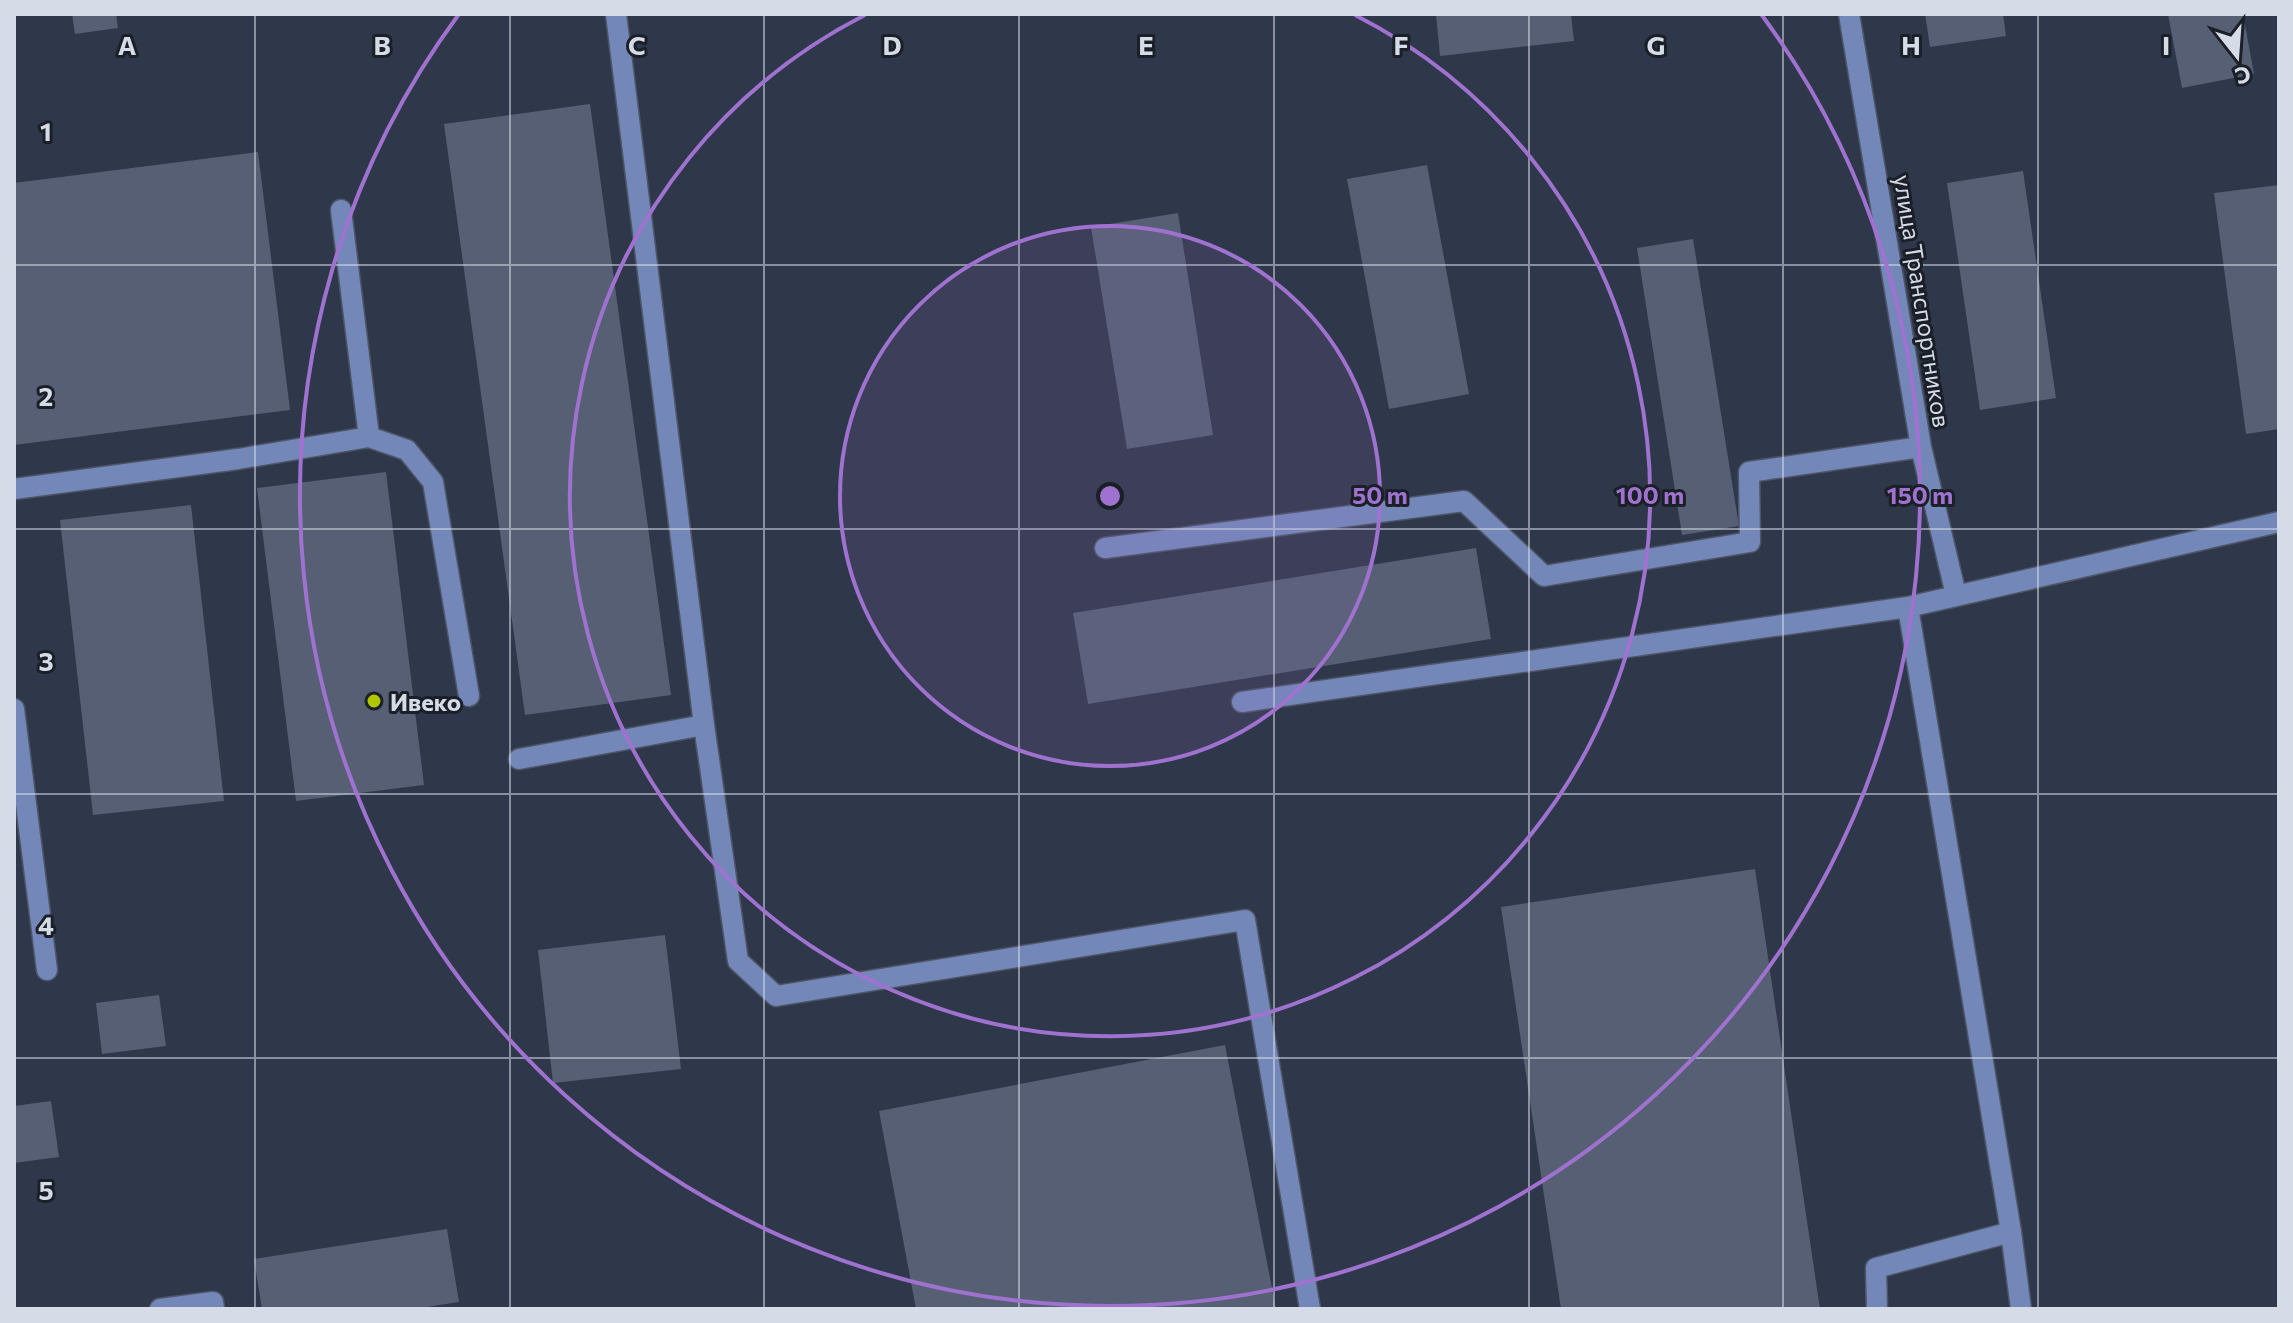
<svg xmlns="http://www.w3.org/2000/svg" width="2293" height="1323" viewBox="0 0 2293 1323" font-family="Commissioner,sans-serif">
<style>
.building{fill:#565f73}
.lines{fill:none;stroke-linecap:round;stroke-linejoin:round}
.minor-casing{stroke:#4d5566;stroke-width:23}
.minor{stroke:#7387b9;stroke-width:20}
.grid{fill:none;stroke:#d5dbe7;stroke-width:2;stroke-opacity:0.55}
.ring{fill:none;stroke:#9f72cf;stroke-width:4}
.poi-dot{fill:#b1c500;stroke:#1b1f27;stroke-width:3}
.labels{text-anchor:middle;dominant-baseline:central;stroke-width:6;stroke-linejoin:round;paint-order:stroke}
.street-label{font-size:24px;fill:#d5dbe7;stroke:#1b1f27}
.poi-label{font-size:24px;font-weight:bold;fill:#d5dbe7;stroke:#1b1f27;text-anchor:start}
.grid-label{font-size:26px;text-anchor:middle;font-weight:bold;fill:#d5dbe7;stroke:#1b1f27;stroke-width:6;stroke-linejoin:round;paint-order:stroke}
.centre{fill:#9f72cf;stroke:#1b1f27;stroke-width:4}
.ring-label{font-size:24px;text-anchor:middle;font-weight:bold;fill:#9f72cf;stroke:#1b1f27;stroke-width:6;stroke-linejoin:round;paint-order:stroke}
</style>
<rect width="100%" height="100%" fill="#2f374a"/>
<!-- building -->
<path class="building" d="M72,14H116L118,28L75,34Z
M1436,14H1571L1574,41L1440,56Z
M1925,14H2003L2006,36L1930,47Z
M2168,14H2243L2254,74L2182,88Z
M590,104L671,695L525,715L444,124Z
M258,152L290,410L14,445V183Z
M1427,165L1469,394L1389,409L1347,179Z
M2023,171L2056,398L1980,410L1947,183Z
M2279,185V429L2246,434L2214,193Z
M1178,213L1213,435L1127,449L1091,227Z
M1693,239L1739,526L1682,535L1637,248Z
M386,472L424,785L296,801L257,488Z
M191,505L224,801L93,815L60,520Z
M1476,548L1491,639L1088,704L1073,613Z
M1755,869L1820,1309H1561L1501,907Z
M665,935L681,1069L553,1083L538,950Z
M159,995L166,1046L102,1054L96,1003Z
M1225,1045L1276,1309H916L879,1111Z
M51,1101L59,1157L14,1163V1106Z
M447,1229L459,1302L414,1309H262L254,1259Z"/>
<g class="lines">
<defs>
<path id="minor" d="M616,14L704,725L738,961L776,996L1245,920L1310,1309
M1849,14L1921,447L1956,595
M341,210L369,437
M14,489L238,459L369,437L407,450L433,482L469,696
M1105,548L1464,501L1544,576L1750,542L1749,472L1921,447
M1242,702L1908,607
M14,709L47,970
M519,759L704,725
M2011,1232L2021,1309
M160,1309L213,1302L214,1309
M1877,1309L1876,1268L2011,1232L1908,607L2279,522"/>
</defs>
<!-- minor casing -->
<use href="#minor" class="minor-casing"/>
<!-- minor -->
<use href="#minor" class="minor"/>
</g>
<!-- grid -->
<path class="grid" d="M255,14V1309M510,14V1309M764,14V1309M1019,14V1309M1274,14V1309M1529,14V1309M1783,14V1309M2038,14V1309M14,265H2279M14,529H2279M14,794H2279M14,1058H2279"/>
<!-- distance rings -->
<circle cx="1110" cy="496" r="270" fill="#9f72cf" fill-opacity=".12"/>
<g class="ring">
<circle cx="1110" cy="496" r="270"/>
<path d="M1355 15A540 540 0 1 1 865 15"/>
<path d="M1761 14A810 810 0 1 1 459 14"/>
</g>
<!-- markers -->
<circle class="poi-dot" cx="374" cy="701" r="8"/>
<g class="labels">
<!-- street labels -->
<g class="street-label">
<text transform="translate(1923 301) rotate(81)">улица Транспортников</text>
</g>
<!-- poi labels -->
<g class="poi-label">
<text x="390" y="701">Ивеко</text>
</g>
</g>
<g class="grid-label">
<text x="127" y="55">A</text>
<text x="382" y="55">B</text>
<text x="637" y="55">C</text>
<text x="892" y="55">D</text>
<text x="1146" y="55">E</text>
<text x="1401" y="55">F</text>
<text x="1656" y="55">G</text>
<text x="1911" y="55">H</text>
<text x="2166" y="55">I</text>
<text x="46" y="141">1</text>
<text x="46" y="406">2</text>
<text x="46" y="671">3</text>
<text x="46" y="935">4</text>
<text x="46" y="1200">5</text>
</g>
<circle cx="1110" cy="496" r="12" class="centre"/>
<g class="ring-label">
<text x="1380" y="504">50 m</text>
<text x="1650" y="504">100 m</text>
<text x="1920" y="504">150 m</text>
</g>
<!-- border -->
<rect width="2293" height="1323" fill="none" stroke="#d5dbe7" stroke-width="32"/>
<!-- north arrow -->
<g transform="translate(2237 56) rotate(163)" stroke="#1b1f27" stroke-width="6" paint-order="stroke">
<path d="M0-6L14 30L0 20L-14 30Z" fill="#d5dbe7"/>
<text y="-12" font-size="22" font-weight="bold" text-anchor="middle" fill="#d5dbe7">С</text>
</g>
</svg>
